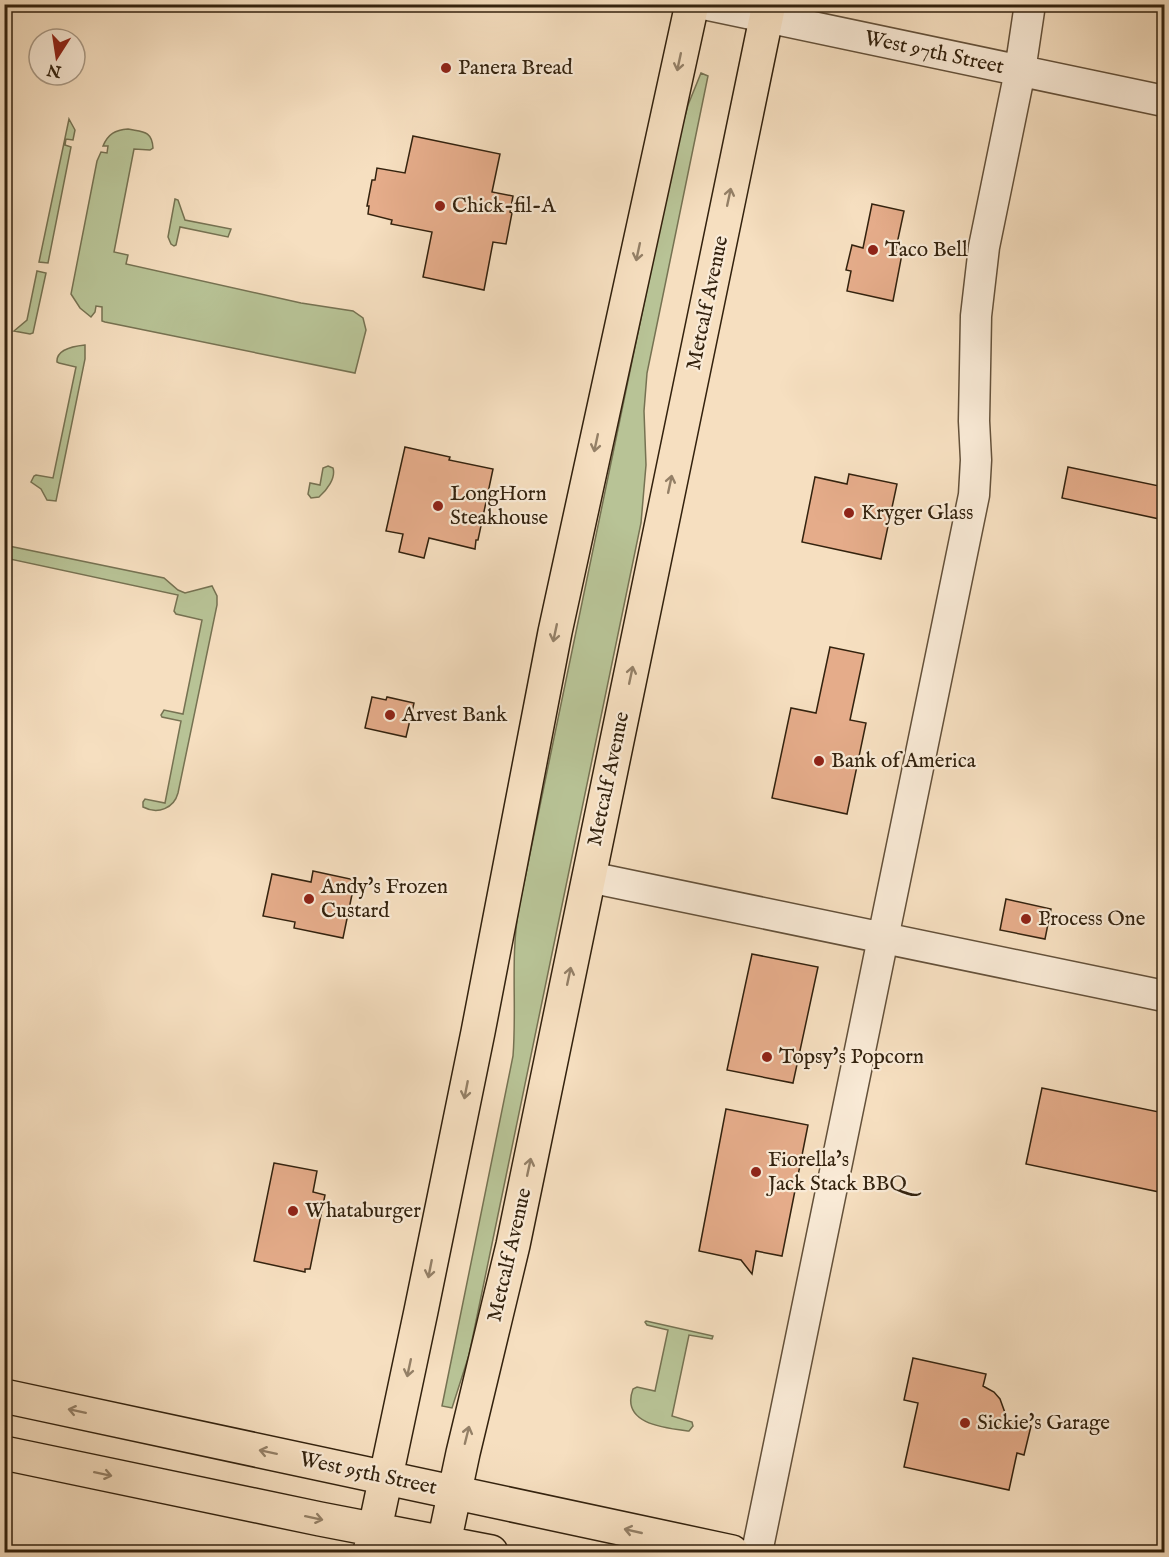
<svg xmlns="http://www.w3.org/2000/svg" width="1169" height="1557" viewBox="0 0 1169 1557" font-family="'IM FELL English',serif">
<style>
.green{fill:#b8c396;stroke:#767252;stroke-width:1.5}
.building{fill:#e5ac8a;stroke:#33220e;stroke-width:1.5}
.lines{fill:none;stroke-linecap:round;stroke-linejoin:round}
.street-casing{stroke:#64513a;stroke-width:33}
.primary-casing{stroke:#33220e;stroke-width:36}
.street{stroke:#f9ead6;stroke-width:30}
.primary{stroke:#f6dfc0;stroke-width:33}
.oneway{stroke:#948067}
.poi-dot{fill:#8f2418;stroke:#f9ead6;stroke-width:2}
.labels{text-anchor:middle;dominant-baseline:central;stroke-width:4.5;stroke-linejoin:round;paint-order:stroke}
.street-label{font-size:21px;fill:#33220e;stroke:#f9ead6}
.poi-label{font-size:21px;fill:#33220e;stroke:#f9ead6;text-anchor:start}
</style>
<rect width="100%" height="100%" fill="#f6dfc0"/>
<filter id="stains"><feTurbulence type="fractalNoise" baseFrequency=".00333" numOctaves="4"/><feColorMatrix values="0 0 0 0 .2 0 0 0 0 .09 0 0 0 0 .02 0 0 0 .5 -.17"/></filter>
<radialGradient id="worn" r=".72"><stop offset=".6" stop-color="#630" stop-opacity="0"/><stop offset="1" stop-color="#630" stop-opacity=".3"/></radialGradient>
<!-- green -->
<path class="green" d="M701,73L708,76L647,373L644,411L646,465L641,523L469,1355L452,1408L442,1406L513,1056C517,1006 510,957 519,907L676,149L688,105Z
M69,119L75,130L73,140L66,139L65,145L71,147L48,263L39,262Z
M128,129C142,132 152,130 153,148L150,150L134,149L114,252L128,255L126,264L301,303L353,311L363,318L366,330L355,373L105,322L102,321V307L96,306L95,312L91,317L80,308L71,294L97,161L101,152L107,153L108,146H103C108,134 115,130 128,129Z
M175,199L178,200L185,220L231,229L228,237L180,227L176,245L174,246L171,244L168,237Z
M37,271L46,273L33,333L30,334L14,331L27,320Z
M85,345V359L56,501L47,500L41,489L31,482L34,476L36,475L53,478L76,367L59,363L57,362C56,349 75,346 85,345Z
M328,466L333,468C336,478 327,490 319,497L311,498L308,494L310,483L320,485L323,468Z
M4,545L164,578L178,590L185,593L212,586L217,596V605L178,793C174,808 158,815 143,807V802L145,799L165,803L181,721L162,717L161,715L164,710L183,714L202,620L176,614L174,611L178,595L5,558Z
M646,1321L713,1336L712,1339L689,1335L672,1416L692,1422L693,1426L689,1431C665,1428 620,1424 633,1389L637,1387L655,1391L668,1330L647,1325L645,1322Z"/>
<!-- building -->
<path class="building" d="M413,136L500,154L492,192L513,196L510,212L512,213L506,244L493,242L484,290L423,277L432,232L391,224L392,220L368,214L369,206H367L372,180H375L377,168L405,173Z
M872,204L904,211L895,253L902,254L893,301L847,291L851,271L846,270L852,245L863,248Z
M405,447L450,457L449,460L493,469L478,540H476L475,549L429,538L424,558L399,552L403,534L386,531Z
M1068,467L1164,487V520L1062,498Z
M849,474L897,484L881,559L802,542L815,477L847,484Z
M830,647L864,654L850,720L866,723L847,814L772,798L791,708L816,713Z
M372,697L386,700L387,697L414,703L406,737L365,728Z
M313,871L355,880L343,938L294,928L295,922L263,916L272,874L311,882Z
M1006,899L1051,909L1045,939L1000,930Z
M752,954L818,967L793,1083L727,1070Z
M1042,1088L1164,1113V1193L1026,1164Z
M726,1109L808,1125L782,1256L756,1251L752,1274L741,1260L699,1251Z
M274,1163L317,1171L313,1192L325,1195L310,1269H305V1272L254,1261Z
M913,1358L986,1374L983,1386L994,1392L1000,1399L1008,1421L1031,1426L1024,1455L1017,1453L1009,1490L904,1467L918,1403L904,1400Z"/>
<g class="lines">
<defs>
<path id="street" d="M704,4L1164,101
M589,877L1164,996
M757,1552L974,495L976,460L974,421L976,316L984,247L1020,71L1030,4"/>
<path id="primary" d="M4,1396C247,1448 490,1499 732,1552
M4,1453L320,1519L491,1552
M370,1552L421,1311L478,1032L555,632L692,4
M442,1552L463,1453L513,1245L769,4"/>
</defs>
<!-- street casing -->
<use href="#street" class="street-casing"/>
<!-- primary casing -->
<use href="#primary" class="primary-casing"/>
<!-- street -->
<use href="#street" class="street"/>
<!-- primary -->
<use href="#primary" class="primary"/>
</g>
<!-- one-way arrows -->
<defs><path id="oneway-shaft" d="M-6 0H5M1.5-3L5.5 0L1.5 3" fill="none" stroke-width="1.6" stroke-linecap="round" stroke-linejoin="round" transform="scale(1.5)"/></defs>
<g class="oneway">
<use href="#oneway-shaft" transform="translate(679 62) rotate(102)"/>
<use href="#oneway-shaft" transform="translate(729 197) rotate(-78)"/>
<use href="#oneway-shaft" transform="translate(638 252) rotate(102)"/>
<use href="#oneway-shaft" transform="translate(596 443) rotate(102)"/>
<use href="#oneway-shaft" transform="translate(670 484) rotate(-78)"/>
<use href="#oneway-shaft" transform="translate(555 633) rotate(102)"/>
<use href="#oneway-shaft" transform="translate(631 675) rotate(-78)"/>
<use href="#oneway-shaft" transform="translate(569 976) rotate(-78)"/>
<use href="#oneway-shaft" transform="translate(466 1090) rotate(101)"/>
<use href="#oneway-shaft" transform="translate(529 1167) rotate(-78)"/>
<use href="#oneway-shaft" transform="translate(430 1269) rotate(101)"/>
<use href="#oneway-shaft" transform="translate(409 1368) rotate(102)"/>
<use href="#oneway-shaft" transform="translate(77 1411) rotate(-168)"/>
<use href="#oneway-shaft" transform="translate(467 1435) rotate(-76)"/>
<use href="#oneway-shaft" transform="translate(268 1452) rotate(-168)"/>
<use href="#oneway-shaft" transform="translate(103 1474) rotate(12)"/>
<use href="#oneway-shaft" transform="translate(314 1518) rotate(12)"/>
<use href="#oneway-shaft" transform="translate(633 1531) rotate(-167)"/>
</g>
<!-- markers -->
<g class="poi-dot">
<circle cx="446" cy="68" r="6"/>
<circle cx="440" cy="206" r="6"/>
<circle cx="873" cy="250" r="6"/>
<circle cx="438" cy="506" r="6"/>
<circle cx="849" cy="513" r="6"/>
<circle cx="390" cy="715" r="6"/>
<circle cx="819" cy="761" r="6"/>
<circle cx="309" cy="899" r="6"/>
<circle cx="1026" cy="919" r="6"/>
<circle cx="767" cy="1057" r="6"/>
<circle cx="756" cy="1172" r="6"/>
<circle cx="293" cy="1211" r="6"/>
<circle cx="965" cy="1423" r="6"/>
</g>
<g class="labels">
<!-- street labels -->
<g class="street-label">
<text transform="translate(934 53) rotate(12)">West 97th Street</text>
<text transform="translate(708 303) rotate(-78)">Metcalf Avenue</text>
<text transform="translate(609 779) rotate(-78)">Metcalf Avenue</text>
<text transform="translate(510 1255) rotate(-77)">Metcalf Avenue</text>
<text transform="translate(368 1474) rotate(12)">West 95th Street</text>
</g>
<!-- poi labels -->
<g class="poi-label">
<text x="458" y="68">Panera Bread</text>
<text x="452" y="206">Chick-fil-A</text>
<text x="885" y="250">Taco Bell</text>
<text x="450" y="494">LongHorn<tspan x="450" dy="24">Steakhouse</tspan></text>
<text x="861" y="513">Kryger Glass</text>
<text x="402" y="715">Arvest Bank</text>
<text x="831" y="761">Bank of America</text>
<text x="321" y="887">Andy's Frozen<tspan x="321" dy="24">Custard</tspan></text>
<text x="1038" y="919">Process One</text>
<text x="779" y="1057">Topsy's Popcorn</text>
<text x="768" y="1160">Fiorella's<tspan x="768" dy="24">Jack Stack BBQ</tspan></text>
<text x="305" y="1211">Whataburger</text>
<text x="977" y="1423">Sickie's Garage</text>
</g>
</g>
<!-- margin -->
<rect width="1169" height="1557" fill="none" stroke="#f6dfc0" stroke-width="24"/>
<rect x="6" y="6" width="1157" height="1545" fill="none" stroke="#33220e" stroke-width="3"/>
<rect x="12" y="12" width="1145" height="1533" fill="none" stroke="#33220e" stroke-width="1.5"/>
<!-- north arrow -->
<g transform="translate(57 57) rotate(192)"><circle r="28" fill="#f9ead6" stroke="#aa9a86" stroke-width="1.5"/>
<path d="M0-4.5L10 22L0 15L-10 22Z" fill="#8f2418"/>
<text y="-9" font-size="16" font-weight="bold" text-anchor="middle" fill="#33220e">N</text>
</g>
<rect width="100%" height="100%" filter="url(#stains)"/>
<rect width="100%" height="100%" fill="url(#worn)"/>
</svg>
